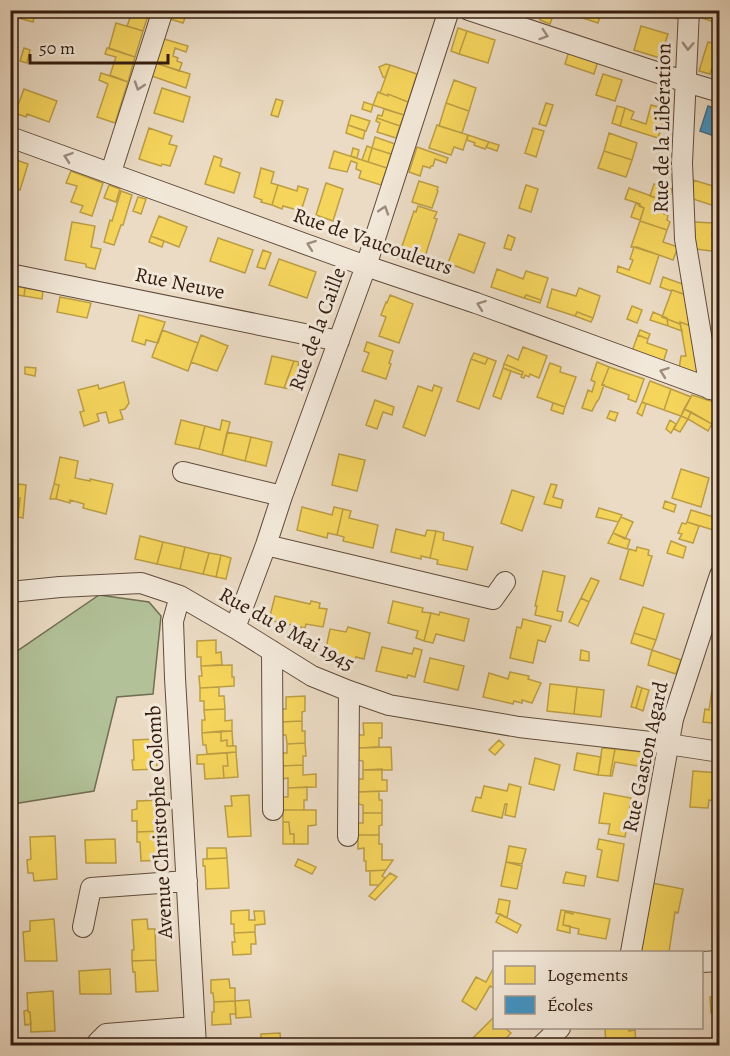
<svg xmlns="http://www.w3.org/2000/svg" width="730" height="1056" viewBox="0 0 730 1056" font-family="Alegreya,serif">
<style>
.green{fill:#b2c198;stroke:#726e53;stroke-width:1.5}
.homes{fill:#f6d55c;stroke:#bc9e45;stroke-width:1.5}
.schools{fill:#4393c3;stroke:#3e6f8d;stroke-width:1.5}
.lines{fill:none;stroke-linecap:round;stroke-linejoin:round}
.minor-casing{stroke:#614c3c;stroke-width:22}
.minor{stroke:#f2e8d9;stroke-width:20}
.oneway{stroke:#9c8c7e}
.labels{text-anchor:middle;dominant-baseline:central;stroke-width:6;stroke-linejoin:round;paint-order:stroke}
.street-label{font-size:21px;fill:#331c0e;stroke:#f2e8d9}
</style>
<rect width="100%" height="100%" fill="#ebdbc4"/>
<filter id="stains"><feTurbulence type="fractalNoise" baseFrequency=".00333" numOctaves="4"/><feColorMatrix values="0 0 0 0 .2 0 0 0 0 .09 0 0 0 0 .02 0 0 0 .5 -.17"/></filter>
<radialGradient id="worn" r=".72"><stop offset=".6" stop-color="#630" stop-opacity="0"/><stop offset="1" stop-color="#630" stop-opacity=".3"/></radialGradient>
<!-- green -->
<path class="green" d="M99,595L149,602L161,616L153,694L117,697L94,791L13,804L11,807L10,656Z"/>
<!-- homes -->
<path class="homes" d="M18,10H36L33,22L15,17Z
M133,10H150L143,31L127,26Z
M172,10L186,15L183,23L170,19Z
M542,10H555L550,24L540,20Z
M559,10H602L598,23Z
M663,10H680V19L663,15Z
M694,10H716L720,15V24L693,15Z
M116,23L143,31L135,57L109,48Z
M719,24L720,45L710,74L699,71L708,42L712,43Z
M641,26L668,34L660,58L634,50Z
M458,28L467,31L459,54L451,51Z
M467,31L495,40L488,63L459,54Z
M164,39L188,46L186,52L175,48L173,56L178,58L177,61L182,63L179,71L156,63Z
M24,48L30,50L27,63L20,61Z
M107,48L135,57L128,82L110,75L116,57L105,54Z
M569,51L598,61L594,74L565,64Z
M156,63L190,74L186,88L152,76Z
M386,64L390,65L385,78L383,77L379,67Z
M390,65L417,74L408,102L388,94V96L380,93Z
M101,73L128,82L115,123L97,117L108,84L99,80Z
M603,74L622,80L615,101L596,95Z
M454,80L476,88L469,111L446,103Z
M162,88L190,97L183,122L154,113Z
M24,89L57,101L49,122L27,114L26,117L15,113Z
M378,92L388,96V94L408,102L404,115L373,105Z
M276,99L283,101L278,117L271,115Z
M364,102L373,105L371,112L362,109Z
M446,103L469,111L462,133L439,126Z
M546,103L553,105L546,126L539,124Z
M651,105L667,109L658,138L620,126L625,108L634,112L631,119L646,124Z
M617,106L625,108L620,126L612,123Z
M384,109L404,115L400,126L377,118L378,115L382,116Z
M351,115L370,121L366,131L348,125Z
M377,118L400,126L396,138L377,132L380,123L376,121Z
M348,125L365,131L363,139L346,133Z
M437,125L468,135L463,150L454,147L451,155L429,148Z
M149,128L172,136L169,144L177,146L170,166L162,164L161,166L139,159Z
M533,128L544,131L536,157L525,153Z
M609,133L637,143L632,160L604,151Z
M468,135L489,142L485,149L474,145L475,143L467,140Z
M375,137L395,144L391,154L372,148Z
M489,142L499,145L497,151L486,147Z
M367,146L372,148L368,162L362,160Z
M417,147L448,158L446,163L435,159L433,166H431L430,168L423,166L420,176L409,172Z
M353,148L359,150L357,158L351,156Z
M372,148L391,154L387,168L368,162Z
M334,151L387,168L381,185L359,178L361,171L356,169L357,163L351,161L347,172L329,168Z
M604,151L632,160L626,177L598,168Z
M214,156L222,159L220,166L240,173L234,193L205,184Z
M10,158L28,164L20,190L10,187Z
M261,168L274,172L271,183L278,185L272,205L261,202L262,200L254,197Z
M71,171L103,183L92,216L80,212L83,206L71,202L77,186L66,183Z
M693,180L720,188V219H717L718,207L693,199Z
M419,181L438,187L437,190L438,191L432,208L412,202Z
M326,183L343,189L333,221L316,215Z
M654,184L672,189L668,202L650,196Z
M109,185L120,189L116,202L104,198Z
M278,185L297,191L298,186L308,189L301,211L283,206L282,209L272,205Z
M526,185L538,189L531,212L519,208Z
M629,188L668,202L664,214L668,215L667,220L670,222L667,230L640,221L644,208L639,206L640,204L625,199Z
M121,191L132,195L123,225H121L114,245L104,242L110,220L112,221Z
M138,197L146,199L141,214L133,211Z
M636,203L644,208L640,220L631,217Z
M418,206L437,212L434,218L437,219L422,266L398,258L414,211L416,212Z
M159,216L187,227L179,247L151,236Z
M640,221L667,230L663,242L678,247L673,260L637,247H631Z
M72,222L95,226L91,247L101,249L95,269L86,267V264L65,260Z
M694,222L713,223L712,236H720L719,252L696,249Z
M459,234L485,243L474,273L448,263Z
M508,235L515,238L511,250L504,248Z
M151,236L164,241L162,247L149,242Z
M218,238L253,250L245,273L210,261Z
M634,247L659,255L650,284L617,272L618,266L629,270L633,260L630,259Z
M263,250L271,253L265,269L257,267Z
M279,259L316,272L307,298L269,285Z
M497,269L523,279L526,271L548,278L541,300L526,295L524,298L491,287Z
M663,277L688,286L689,296L672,290L671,291L660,287Z
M10,285L25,288L24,296L13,294L10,308Z
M25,288L43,291L42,299L24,296Z
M579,288L600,296L593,318L577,312L575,316L547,307L552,289L576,296Z
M672,290L689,296L694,327L680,322V324L662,317Z
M390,295L413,304L399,343L379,336L386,317L381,315L386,302L387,303Z
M526,295L541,300L540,303L524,298Z
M60,297L91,303L87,318L57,312Z
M632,306L642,310L637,323L627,319Z
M577,312L593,318L591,322L575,316Z
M653,312L667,318L668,326L650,320Z
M139,315L165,322L158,343L146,340L145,345L132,341Z
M667,319L680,324L682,331L668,326Z
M680,322L694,327L700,376L679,369L681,356H686Z
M162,330L198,343L188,371L152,357Z
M640,330L650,334L648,339L638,335Z
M201,335L228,346L217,371L191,362Z
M638,335L648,339L647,343L667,350L663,363L632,351Z
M367,342L393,351L389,363L391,364L386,379L362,371L369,353L364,351Z
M720,346V377L714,347Z
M523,347L547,356L539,378L530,374L529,377L525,375L524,378L521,377L523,372L504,364L508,355L518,360Z
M474,353L488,358L485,364L471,359Z
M272,356L294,361L284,388L265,384Z
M488,358L496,361L479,409L457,401L471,359L485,364Z
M294,361L299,362L292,389L284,388Z
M597,362L609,367L602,385H604L599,399L596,403L592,411L582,408L588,390L592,392L595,382L591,380Z
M550,363L561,367L560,372L576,377L565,407L537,397Z
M504,364L523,372L522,375L503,368Z
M25,367L36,368L35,376L25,374Z
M609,367L644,379L636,402L628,399L629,395L602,385Z
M503,368L511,371L501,399L498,398L493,396Z
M650,381L671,389L664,410L642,402Z
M124,382L129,403L125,409L120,410L123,419L109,423L106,412L97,414L99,421L84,426L80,412L84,411L78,390L98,385L99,389Z
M434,385L442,388L425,436L403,427L418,386L432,391Z
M671,389L691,397L681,416L664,410Z
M692,395L720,404V410L712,424L684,409Z
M375,400L394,407L392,415L383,412L377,429L366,425Z
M642,402L646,404L642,416L637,413Z
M553,403L565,407L563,414L551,410Z
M684,409L691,412L688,419L681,416Z
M610,411L618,413L615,421L607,418Z
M691,412L712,424L708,431L688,419Z
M681,416L688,419L680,432L674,429Z
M181,420L205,426L199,449L175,444Z
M222,420L230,422L222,455L199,449L205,426L220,430Z
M670,420L676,424L671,433L666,429Z
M227,432L251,437L245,461L222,455Z
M251,437L272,442L266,466L245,461Z
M339,454L365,460L357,491L332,485Z
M60,457L78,461L75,478L90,481V479L113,484L106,514L83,508L84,504L70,500V503L56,499L59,485L54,484Z
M681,469L709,478L701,507L672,498Z
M18,484L26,485L23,518L18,517L20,498H17Z
M54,484L59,485L56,499H50Z
M551,484L557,485L553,497L563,500L561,508L544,504Z
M512,490L534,497L522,531L501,523Z
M665,501L676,505L674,512L663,508Z
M302,507L332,515L334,507L343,509L337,535L328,533L327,538L297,530Z
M599,508L622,515L618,522L596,517Z
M343,509L351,511L349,518L378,525L373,548L343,541L344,537L337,535Z
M691,510L720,519V532L687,522Z
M621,517L633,522L625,539L613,533Z
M687,522L699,526L693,543L679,539L682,534L678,533L682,523L686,524Z
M396,529L425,536L427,530L436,531L430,558L421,556V559L391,552Z
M436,531L444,533L443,540L473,547L467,570L437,564L438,560L430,558Z
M613,533L630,540L627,549L608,543Z
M140,536L163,542L157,564L135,559Z
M671,541L686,547L683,558L667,553Z
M163,542L185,547L180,569L157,564Z
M185,547L209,553L203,574L180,569Z
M637,547L649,550L648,555L652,556L643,586L620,579L629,549L636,551Z
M209,553L221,555L216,577L203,574Z
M221,555L231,558L226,579L216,577Z
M543,571L565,576L557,611L563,612L561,621L535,615L537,606H535Z
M591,578L599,581L589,602L581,598Z
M275,596L310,604L311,601L320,603L319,608L327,609L323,627L306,624L305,628L269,620Z
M581,598L589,602L578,626L569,622Z
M393,601L423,608L422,612L431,613L424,641L416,638L418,631L388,623Z
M643,607L664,614L656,640L634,633Z
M440,612L469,619L464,641L436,634L433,643L424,641L431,613L439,615Z
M523,619L551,626L545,642L538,640L533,663L510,658L517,627L521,628Z
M348,627L370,633L364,659L356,657L355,660L325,653L330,629L346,632Z
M634,633L656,640L652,650L631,643Z
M216,640V653L221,652L222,665L201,666V657H197V641Z
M382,647L412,654L414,648L422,650L415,677L408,675L407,678L376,671Z
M581,650L589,652V661L580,660Z
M652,650L681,660L676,674L648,665Z
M430,658L464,666L458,690L424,682Z
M232,665V677H234V686L200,688L199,676H202L201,666Z
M510,672L529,676L528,679L541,683L532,703L522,700V703L514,701L513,704L483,697L489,673L508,679Z
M550,684L577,687L574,714L547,711Z
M637,686L642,688L636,708L631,707Z
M219,687V696H224L225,709L204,710V701H200V688Z
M577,687L604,690L601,717L574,714Z
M642,688L649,690L643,711L636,708Z
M712,690H720V724L703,722L705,709L709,710Z
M305,696V711L302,712V721L281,722L280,709H286V697Z
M225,709V721L232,720V731L202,733V720H205L204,710Z
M302,721V731H305V743L287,744L286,735H281V722Z
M363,723H382V738H379V747L358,748V735H364Z
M221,731V741L227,740V746H236V752L207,754L206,745H203L202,733Z
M221,731H232L233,746H227V740L221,741Z
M156,739L157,769L133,770L132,760H134L133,740Z
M499,740L504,745L495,755L489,750Z
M305,743L306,756H303V765L282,766V753H287V744Z
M391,747L392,770H363V761L358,760V748Z
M602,748L615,749L610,776L598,775Z
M615,749L652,753L649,768L615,762L612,776H610Z
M236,752L238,777L224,778L223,766H228L227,753Z
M227,753L228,766H223L224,778L205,779L204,764H197V755Z
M577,753L601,757L598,775L574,770Z
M535,758L560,765L554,790L529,784Z
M303,765V775L316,774V787L288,788V778L282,779V766Z
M382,769V780H387V791L358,792V779H363V770Z
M693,771L720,773V801L709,800L708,808L690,807Z
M509,784L521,787L515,817L505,815L507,804H505L502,818L472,811L476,797L481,798L484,786L507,791Z
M307,787V800H304V810H283L282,797H288V788Z
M379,791V800H382V813H363V805L358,804V792Z
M604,793L631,798L625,837L608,834L610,824L599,823Z
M249,795L251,836L228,837L225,806H232L231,796Z
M161,800L162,831L137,832V821H132V810L137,809V801Z
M283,810H316V825L308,826V844H294V834H290L289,822H283Z
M363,813H382V825L379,826V835H358V823H363Z
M283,822H289L290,834H294V844H283Z
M162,831L164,860L141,861L140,842H137V832Z
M358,835H379V844H382V860H393L386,870L366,871V861H364V848L358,849Z
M55,836L57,879L34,881L33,873H28L27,860L31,859L30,837Z
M115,839L116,863H86L85,840Z
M599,839L624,844L618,881L597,877L602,850L597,849Z
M509,846L526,849L522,864L506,862Z
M207,848H226L227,858L207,859Z
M227,858L229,888L206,889L205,866H203V859Z
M298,859L316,867L312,874L295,866Z
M506,862L522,866L517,889L501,886Z
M386,870L382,876L385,878L379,885H370V871Z
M566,872L586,876L584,886L563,883Z
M390,873L397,877L375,900L369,896Z
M652,883L683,889L678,913L675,912L669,952H639Z
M499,899L510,901L507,918L496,913Z
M249,910V920H255L254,911H264L265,924L255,925V932L234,933V924H231V911Z
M561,910L573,912V914L565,912L563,925L570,926V933L557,930Z
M565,912L573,914V912L610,919L606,939L578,934L579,929L563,925Z
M500,914L521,925L517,933L496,922Z
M54,919L57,961H25L23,932L30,931V921Z
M147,919L148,929H155L156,960L132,961V950H134L132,920Z
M255,932L256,944H251V954L233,955L232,942H235L234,933Z
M156,960L158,991L136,992L135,972H133L132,961Z
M494,967V988L490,986L476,1010L462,1001L476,977L486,982Z
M110,969L111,994H80L79,971Z
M229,979L230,988H235V1001L214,1002L213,993H211V980Z
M53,991L55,1031L31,1032L30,1012H28L27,993Z
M720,996V1012L711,1013L710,997Z
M249,1000L251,1017L236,1018L235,1001Z
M235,1001L236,1014H230L231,1024L212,1025V1012H214V1002Z
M28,1010V1012H30L31,1024L25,1025L24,1011Z
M494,1017V1028H505L511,1033L499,1046H473L469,1042Z
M605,1028H629V1031L635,1030L636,1046H606Z
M280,1033L281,1046H261V1034Z"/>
<!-- schools -->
<path class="schools" d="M708,106L720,110V138L700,131Z"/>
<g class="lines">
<defs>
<path id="minor" d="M469,10L686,82L720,92
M689,10L682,163L685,239L710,389
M10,137L366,266L476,303L720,392
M111,172L163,10
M10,274L339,341
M183,472L282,496
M266,545L493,599L505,582
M10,592L60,587L141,583L180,596L235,628L312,676L349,691L389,705L519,727L668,744L720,752
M180,596L173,621L175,678L196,1046
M235,628L266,545L282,496L366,266L449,10
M272,651L273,810
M348,836L349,691
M83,927L91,888L187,881
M631,952L673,719L720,575
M702,962L720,961
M96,1046L98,1042L106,1034L194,1027
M541,1046L560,1028"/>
</defs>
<!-- minor casing -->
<use href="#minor" class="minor-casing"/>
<!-- minor -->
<use href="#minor" class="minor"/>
</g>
<!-- one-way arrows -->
<defs><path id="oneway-chevron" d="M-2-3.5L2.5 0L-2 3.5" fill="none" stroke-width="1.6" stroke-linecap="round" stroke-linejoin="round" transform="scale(1.5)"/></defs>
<g class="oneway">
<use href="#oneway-chevron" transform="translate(544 35) rotate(18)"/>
<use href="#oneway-chevron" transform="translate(688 46) rotate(92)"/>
<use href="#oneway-chevron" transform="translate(139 86) rotate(108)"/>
<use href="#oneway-chevron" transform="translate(68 157) rotate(-161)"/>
<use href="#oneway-chevron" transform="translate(384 210) rotate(-72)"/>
<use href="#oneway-chevron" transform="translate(311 245) rotate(-160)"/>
<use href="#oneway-chevron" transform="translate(481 305) rotate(-160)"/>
<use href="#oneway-chevron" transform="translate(664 372) rotate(-160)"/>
</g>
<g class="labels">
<!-- street labels -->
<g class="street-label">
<text transform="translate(662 128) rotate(-89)">Rue de la Libération</text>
<text transform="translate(373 241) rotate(19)">Rue de Vaucouleurs</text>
<text transform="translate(180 283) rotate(12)">Rue Neuve</text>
<text transform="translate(317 329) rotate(-70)">Rue de la Caille</text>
<text transform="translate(287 629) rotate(29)">Rue du 8 Mai 1945</text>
<text transform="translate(645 757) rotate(-78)">Rue Gaston Agard</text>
<text transform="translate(159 822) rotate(-93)">Avenue Christophe Colomb</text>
</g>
</g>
<!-- margin -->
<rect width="730" height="1056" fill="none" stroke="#ebdbc4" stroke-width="36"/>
<rect x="12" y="12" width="706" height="1032" fill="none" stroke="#331c0e" stroke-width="3"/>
<rect x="18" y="18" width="694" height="1020" fill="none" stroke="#331c0e" stroke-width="1.5"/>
<!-- legend -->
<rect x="493" y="951" width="210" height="78" fill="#f2e8d9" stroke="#a69688" stroke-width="1.5"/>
<rect x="505" y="966" width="30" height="18" fill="#f6d55c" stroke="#a69688" stroke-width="1.5"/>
<text x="547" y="981" font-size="18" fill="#331c0e">Logements</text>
<rect x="505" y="996" width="30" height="18" fill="#4393c3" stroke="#a69688" stroke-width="1.5"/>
<text x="547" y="1011" font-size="18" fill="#331c0e">Écoles</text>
<!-- scale -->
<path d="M30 54v9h138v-9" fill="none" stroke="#331c0e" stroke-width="3"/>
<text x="39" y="54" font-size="18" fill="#331c0e" stroke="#f2e8d9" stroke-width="4.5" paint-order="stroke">50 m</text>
<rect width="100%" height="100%" filter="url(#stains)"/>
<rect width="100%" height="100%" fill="url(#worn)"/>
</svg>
